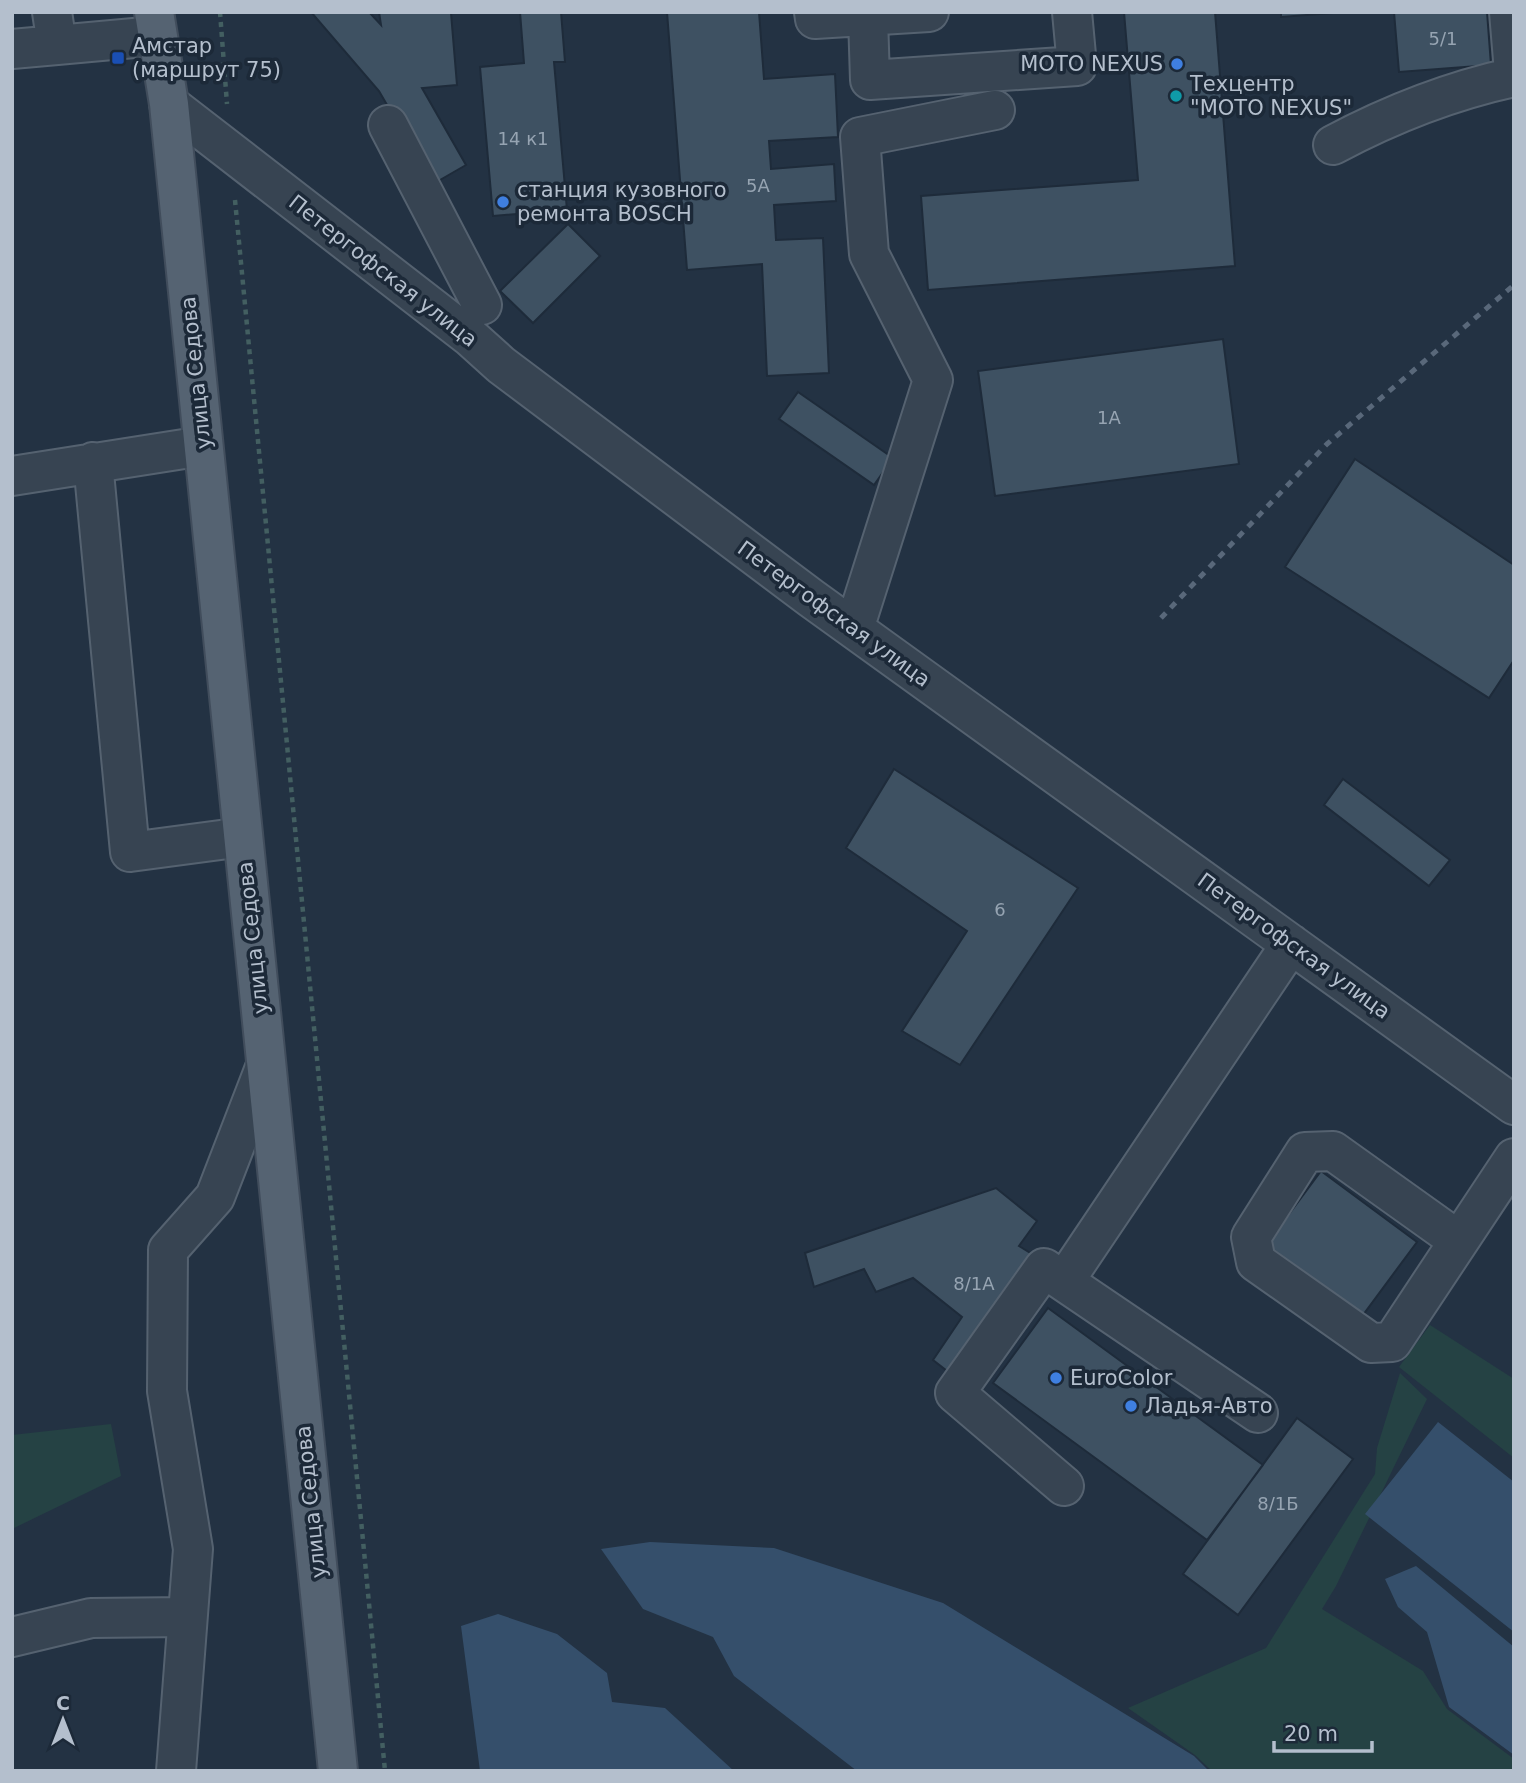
<svg xmlns="http://www.w3.org/2000/svg" width="1526" height="1783" viewBox="0 0 1526 1783" font-family="'DejaVu Sans',sans-serif">
<style>
.green{fill:#254244}
.water{fill:#354f6b}
.building{fill:#3e5162;stroke:#1e2b3a;stroke-width:2}
.lines{fill:none;stroke-linecap:round;stroke-linejoin:round}
.minor-casing{stroke:#556270;stroke-width:42}
.major-casing{stroke:#414d5c;stroke-width:42}
.path{stroke:#435f61;stroke-width:4.5;stroke-dasharray:5 5;stroke-linecap:butt}
.minor{stroke:#374452;stroke-width:38}
.major{stroke:#556372;stroke-width:38}
.rail{stroke:#59687a;stroke-width:5;stroke-dasharray:7 7;stroke-linecap:butt}
.transit-dot{fill:#1a4fb4;stroke:#1c2938;stroke-width:2.5}
.shop-dot{fill:#3f7fe0;stroke:#1c2938;stroke-width:2.5}
.culture-dot{fill:#0f9aa8;stroke:#1c2938;stroke-width:2.5}
.labels{text-anchor:middle;dominant-baseline:central;stroke-width:7;stroke-linejoin:round;paint-order:stroke}
.number-label{font-size:18px;fill:#96a4b2}
.poi-label{font-size:21px;fill:#b4bfcd;stroke:#1c2938;text-anchor:start}
.street-label{font-size:21px;fill:#b4bfcd;stroke:#1c2938}
</style>
<rect width="100%" height="100%" fill="#233243"/>
<!-- green -->
<path class="green" d="M1430,1325L1514,1379V1458L1399,1367Z
M1400,1373L1427,1399L1336,1586L1322,1609L1423,1671L1447,1709L1514,1759V1771H1212L1195,1755L1128,1708L1266,1648L1375,1474L1377,1448Z
M111,1424L121,1476L12,1529V1435Z"/>
<!-- water -->
<path class="water" d="M1438,1422L1514,1482V1632L1365,1514Z
M650,1542L774,1548L943,1603L1194,1756L1209,1771H857L734,1676L713,1637L643,1609L601,1549Z
M1416,1566L1514,1647V1755L1449,1707L1427,1632L1398,1607L1385,1579Z
M498,1614L557,1634L607,1673L612,1702L665,1708L734,1771H480L461,1626Z"/>
<!-- building -->
<path class="building" d="M311,12H369L381,25L379,12H455L451,13L457,85L422,88L466,165L433,184L379,91Z
M520,12H561L565,62H554L567,210L493,216L480,67L524,63Z
M667,12H759L764,79L835,74L838,137L769,141L771,169L834,164L836,201L774,205L776,240L823,238L829,373L767,376L762,264L687,270Z
M1124,12H1215L1235,266L928,290L921,196L1138,180Z
M1281,12H1346L1281,17Z
M1394,12H1487L1491,65L1399,72Z
M568,224L600,256L533,323L500,291Z
M1223,339L1239,464L995,496L978,371Z
M798,392L893,458L874,485L779,419Z
M1355,459L1514,565V660L1489,698L1285,567Z
M894,769L1078,888L960,1065L902,1031L967,931L846,848Z
M1343,779L1450,860L1429,886L1324,805Z
M1321,1171L1417,1242L1360,1319L1264,1248Z
M996,1188L1037,1221L1019,1246L1045,1262L960,1381L933,1360L962,1317L913,1278L876,1292L864,1269L814,1287L805,1253Z
M1048,1308L1263,1465L1207,1540L993,1383Z
M1297,1418L1353,1459L1238,1615L1183,1574Z"/>
<g class="lines">
<defs>
<path id="minor" d="M52,12L57,45L156,36
M814,12L815,19L929,12
M1509,12L1514,72
M868,17L870,80L1077,66L1072,12
M12,49L57,45
M169,104L470,337L501,365L811,598L1514,1105
M388,125L482,305
M1333,145C1391,114 1450,91 1514,77
M93,462L130,852L243,837
M12,476L203,446
M854,629L933,380L869,254L860,137L995,110
M1459,1241L1333,1151L1305,1152L1251,1237L1256,1262L1371,1343L1392,1342L1514,1158
M1065,1280L1291,944
M1064,1486L955,1393L1044,1268L1258,1413
M12,1637L91,1618L187,1617
M176,1771L193,1549L167,1391L168,1250L215,1197L266,1065"/>
<path id="major" d="M154,12L169,104L338,1771"/>
</defs>
<!-- minor casing -->
<use href="#minor" class="minor-casing"/>
<!-- major casing -->
<use href="#major" class="major-casing"/>
<!-- path -->
<path class="path" d="M220,12L227,104
M235,200L385,1771"/>
<!-- minor -->
<use href="#minor" class="minor"/>
<!-- major -->
<use href="#major" class="major"/>
<!-- rail -->
<path class="rail" d="M1161,618L1327,444L1514,285"/>
</g>
<!-- markers -->
<rect class="transit-dot" x="111" y="51" width="14" height="14" rx="3.5"/>
<g class="shop-dot">
<circle cx="1177" cy="64" r="7"/>
<circle cx="503" cy="202" r="7"/>
<circle cx="1056" cy="1378" r="7"/>
<circle cx="1131" cy="1406" r="7"/>
</g>
<circle class="culture-dot" cx="1176" cy="96" r="7"/>
<g class="labels">
<!-- number labels -->
<g class="number-label">
<text x="1443" y="38">5/1</text>
<text x="523" y="138">14 к1</text>
<text x="758" y="185">5А</text>
<text x="1109" y="417">1А</text>
<text x="1000" y="909">6</text>
<text x="974" y="1283">8/1А</text>
<text x="1278" y="1503">8/1Б</text>
</g>
<!-- poi labels -->
<g class="poi-label">
<text x="132" y="46">Амстар<tspan x="132" dy="24">(маршрут 75)</tspan></text>
<text x="1163" y="64" text-anchor="end">MOTO NEXUS</text>
<text x="1190" y="84">Техцентр<tspan x="1190" dy="24">"MOTO NEXUS"</tspan></text>
<text x="517" y="190">станция кузовного<tspan x="517" dy="24">ремонта BOSCH</tspan></text>
<text x="1070" y="1378">EuroColor</text>
<text x="1145" y="1406">Ладья-Авто</text>
</g>
<!-- street labels -->
<g class="street-label">
<text transform="translate(383 271) rotate(38)">Петергофская улица</text>
<text transform="translate(196 373) rotate(-96)">улица Седова</text>
<text transform="translate(834 614) rotate(36)">Петергофская улица</text>
<text transform="translate(253 938) rotate(-96)">улица Седова</text>
<text transform="translate(1294 946) rotate(36)">Петергофская улица</text>
<text transform="translate(311 1502) rotate(-96)">улица Седова</text>
</g>
</g>
<!-- border -->
<rect width="1526" height="1783" fill="none" stroke="#b4bfcd" stroke-width="28"/>
<!-- north arrow -->
<g transform="translate(63 1720)" stroke="#1c2938" stroke-width="5" paint-order="stroke">
<path d="M0-5L12 26L0 18L-12 26Z" fill="#b4bfcd"/>
<text y="-10" font-size="19" font-weight="bold" text-anchor="middle" fill="#b4bfcd">С</text>
</g>
<!-- scale -->
<path d="M1274 1741v10h98v-10" fill="none" stroke="#b4bfcd" stroke-width="3.5"/>
<text x="1284" y="1741" font-size="21" fill="#b4bfcd" stroke="#1c2938" stroke-width="5" paint-order="stroke">20 m</text>
</svg>
